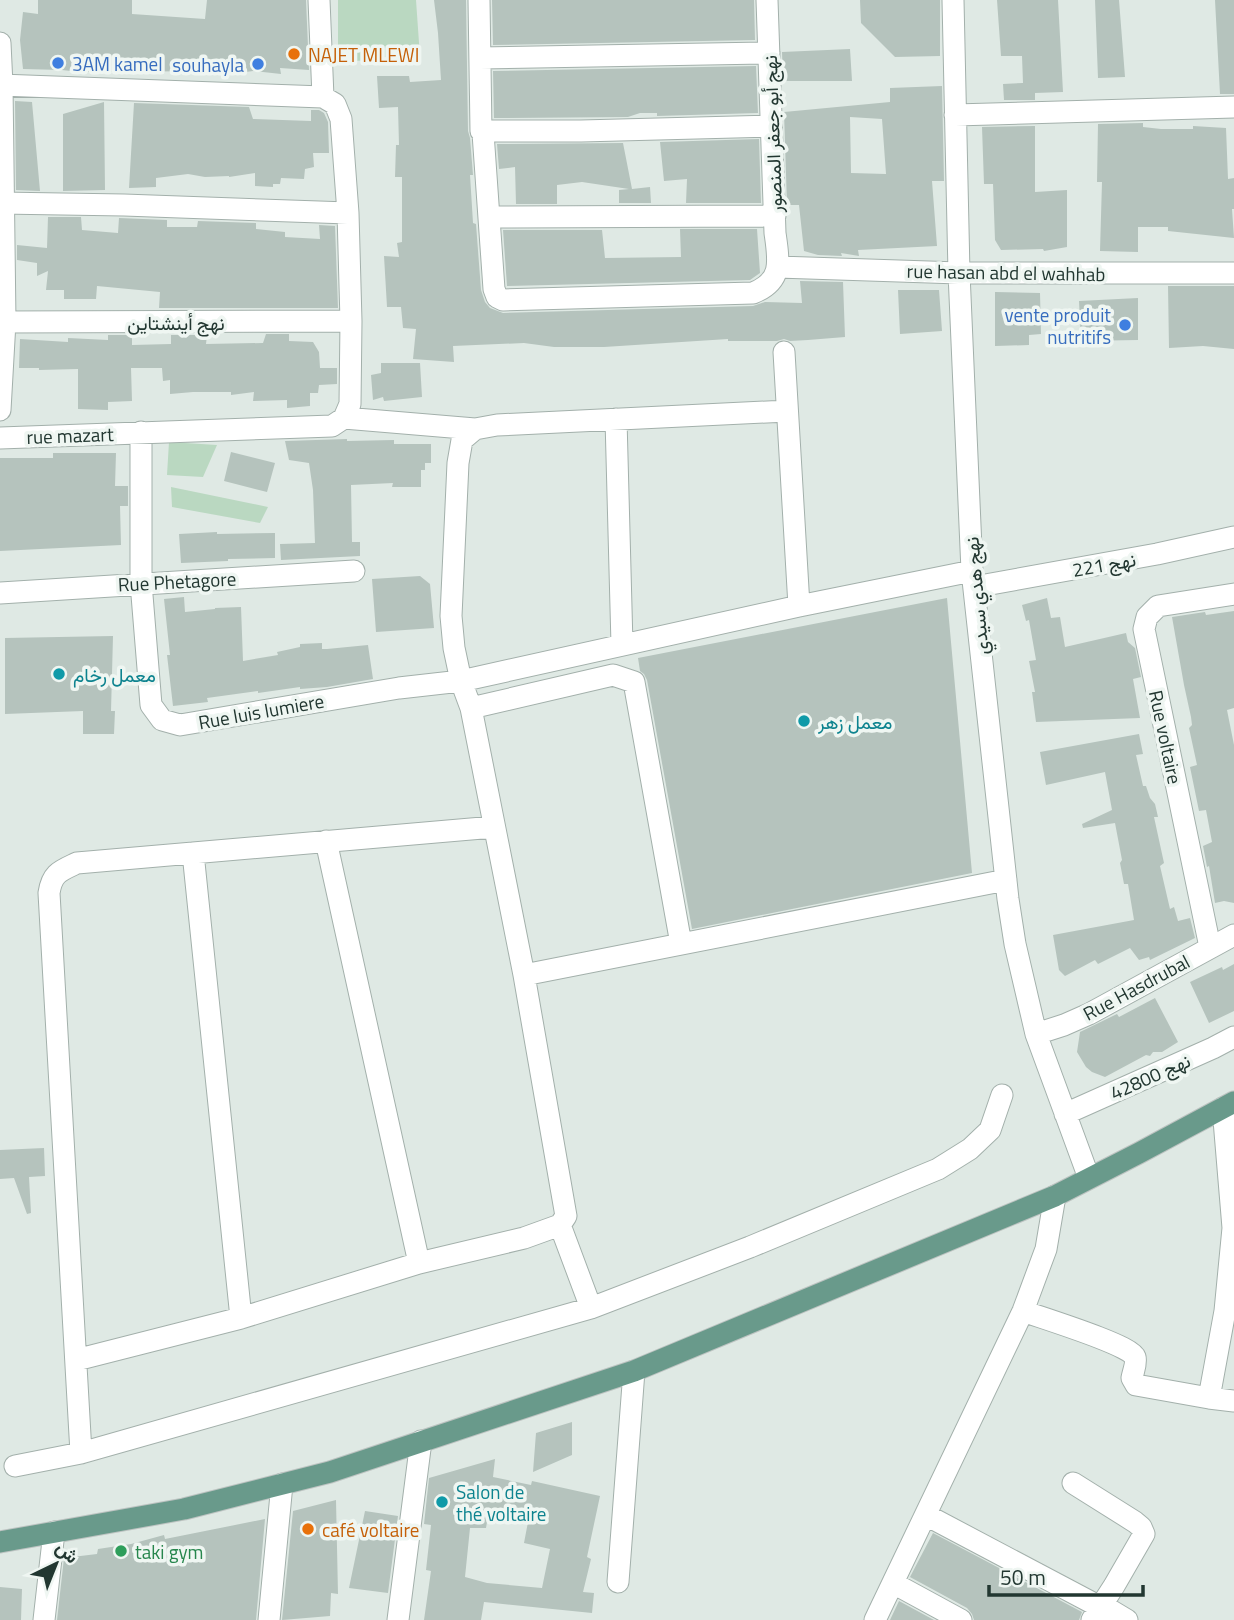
<svg xmlns="http://www.w3.org/2000/svg" width="1234" height="1620" viewBox="0 0 1234 1620" font-family="'Titillium Web',Vazirmatn,sans-serif">
<style>
.green{fill:#bad8c1}
.building{fill:#b5c3bd;fill-rule:evenodd}
.lines{fill:none;stroke-linecap:round;stroke-linejoin:round}
.minor-casing{stroke:#a3b0ab;stroke-width:23}
.major-casing{stroke:#bdc3c1;stroke-width:23}
.minor{stroke:#fff;stroke-width:21}
.major{stroke:#699a8b;stroke-width:21}
.food-dot{fill:#e8710a;stroke:#eff6f2;stroke-width:2.5}
.shop-dot{fill:#3f7fe0;stroke:#eff6f2;stroke-width:2.5}
.culture-dot{fill:#0f9aa8;stroke:#eff6f2;stroke-width:2.5}
.leisure-dot{fill:#2e9e5b;stroke:#eff6f2;stroke-width:2.5}
.labels{text-anchor:middle;dominant-baseline:central;stroke-width:7;stroke-linejoin:round;paint-order:stroke}
.food-label{font-size:19px;fill:#c56008;stroke:#eff6f2;text-anchor:start}
.shop-label{font-size:19px;fill:#366cbe;stroke:#eff6f2;text-anchor:end}
.street-label{font-size:19px;fill:#223731;stroke:#eff6f2}
.culture-label{font-size:19px;fill:#0d838f;stroke:#eff6f2;text-anchor:start}
.leisure-label{font-size:19px;fill:#27864d;stroke:#eff6f2;text-anchor:start}
</style>
<rect width="100%" height="100%" fill="#dfe9e4"/>
<!-- green -->
<path class="green" d="M338,0H416L420,57L338,62Z
M169,442L217,445L203,477L167,475Z
M171,487L268,507L260,523L172,507Z"/>
<!-- building -->
<path class="building" d="M38,0H132V14L205,19L207,0H306L309,70L280,68L281,74L253,71L239,73L218,68V71L80,72L62,70L23,69L20,40L23,12L38,14Z
M434,0H466L468,131L470,138L473,175H470L473,223L476,224L481,290L485,302L490,308L503,313L753,306L765,302L802,303L800,281L843,282L845,337L808,340L790,341L784,339L777,341H728V339L604,347H554L524,343L453,346L454,362L413,359L416,329L403,328L401,307H387L384,256L399,257L397,243L402,242V177H395L396,145H399L398,107L379,108L377,76H409L410,82L441,80L438,33Z
M492,0H754L755,40L493,45Z
M860,0H940V56L895,57L861,23Z
M997,0H1058L1063,92L1035,93V100H1004L1003,84L1023,83L1022,56H1001Z
M1095,0H1119L1125,77L1098,78Z
M1215,0H1234V94H1220Z
M850,49L852,81H783L782,52Z
M756,66L758,113L657,116V113H640L628,117L494,118L493,71Z
M942,86L944,181H932L937,246L858,250L859,256L841,253L842,256L818,255L804,251L799,205H787L784,112L890,102V88ZM850,117L882,119L886,174L851,173Z
M15,101L32,102L40,191L16,190Z
M104,102L105,190L63,191V114Z
M134,103L249,107L253,119L311,121V110H319L324,113L328,122L329,153H313L314,167L305,169L304,179L281,178L280,184H273V187L255,186V173L229,177V176L205,177L188,174L156,178V187L129,188Z
M1143,123V127L1161,129H1193V126L1226,128L1228,179L1234,178V209H1232L1234,238L1168,231V227H1138V252L1100,251L1102,182H1097L1098,124Z
M1035,126V192L1067,190V247L1044,251L1043,249L1001,250L995,240L993,184H984L982,127Z
M759,139L761,203H686L687,179L664,181L660,142Z
M623,143L632,189L650,187L651,203H619V190L629,189L582,182L557,185V204H516L515,167L499,169L497,144Z
M48,217H81L82,230L118,233L119,218L167,220V227H197L198,221L256,223V229L285,232V237L320,239L319,225L335,226L338,308H159L160,292L97,286L96,299H64V290H46L48,271L37,276V263L17,260V245L47,248Z
M680,229H757L760,273L750,280L507,286L503,230H602L605,258L681,257Z
M1168,286H1234V349L1203,346L1169,348Z
M898,290H939L942,331L900,334Z
M995,292L1040,293L1041,334L1029,335V345L995,346Z
M1138,298V340L1081,341L1079,301Z
M266,334H289V341L313,342L319,352L320,368H337V384L319,385L318,393H310V406L287,408V400L253,401L254,392L231,395V392H193L170,394V380L163,381L162,368H131L132,401L108,402V410L78,409V369L39,370V368H19L20,339L68,342V338L108,340V335H132V345L171,344V335H207L206,344L263,343Z
M381,363H420L422,397L384,401L383,397L373,400L371,375L381,373Z
M347,439V441L394,440V444H431V463H425V470H421V487H392L393,483L351,485L352,542H360V556L281,560L280,544L315,543L313,490L309,463L289,460L285,441Z
M231,452L275,463L267,492L224,481Z
M53,453H116L115,486H128V506H120L121,545L0,551V458H53Z
M217,532V534L275,533V558L228,559V561L181,563L179,534Z
M420,576L430,584L434,628L376,632L372,579Z
M184,597L185,612L215,609V608L241,607L243,661L278,655L277,652L300,647V644L322,643V649H327L368,645L373,679L327,687L300,689V687L258,693V691L207,698L208,702L173,706L167,655H170L164,599Z
M947,598L972,873L692,929L647,680L644,674L640,671L638,658Z
M1047,598L1051,618L1060,617L1065,647L1126,633L1128,642L1135,648L1141,677L1133,679L1140,718L1036,722L1032,692H1035L1029,661L1036,660L1029,620L1026,621L1022,605Z
M1234,611V708L1227,710L1234,745V903L1224,901L1215,903L1209,866L1207,867L1203,846L1212,842L1206,810L1199,811L1190,767L1197,765L1189,728L1192,725L1191,717L1184,685L1172,617L1205,612L1206,615Z
M113,636L111,711H115L114,734H83V711L5,714V638Z
M1139,734L1143,754L1136,755L1143,786H1146L1150,798L1155,804L1158,817H1154L1164,863L1160,866L1170,909L1174,907L1178,921L1190,918L1195,938L1150,960L1149,957L1139,960L1130,948L1098,964L1095,960L1065,976L1059,970L1053,935L1134,920L1128,884H1124L1120,863L1122,860L1115,823L1083,828L1082,824L1112,810L1105,772L1046,785L1040,752Z
M1234,964V1011L1209,1023L1190,982L1222,967L1223,970Z
M1155,998L1178,1042L1162,1052H1153L1150,1056L1146,1055L1105,1077L1092,1072L1086,1067L1077,1052L1080,1032L1117,1014L1119,1017Z
M44,1148L45,1176L29,1177L31,1213L27,1214L14,1178L0,1179V1150Z
M572,1422V1455L533,1472L536,1433Z
M495,1459L493,1477L531,1485L532,1481L600,1496L587,1557L591,1559L583,1592L594,1593L592,1613L484,1602L481,1620H424L431,1571L426,1570L431,1525L424,1524L429,1478ZM487,1522H528L524,1543L550,1549L542,1588L487,1583L465,1577L470,1528H486Z
M336,1500L338,1594L331,1593L330,1616L282,1620L293,1511Z
M365,1511L398,1516L388,1593L349,1588Z
M265,1519L256,1620H57L64,1558L97,1554L98,1549L131,1544L164,1535L165,1539Z
M933,1533L1082,1612L1079,1620H974L972,1614L967,1608L910,1577Z
M0,1587L22,1589L21,1620H0Z
M899,1601L934,1620H890Z"/>
<g class="lines">
<defs>
<path id="minor" d="M319,0L323,97
M479,0L481,131L483,133L494,289L497,297L503,300L753,293C783,281 779,261 775,233L767,0
M953,0L959,273L972,571L1008,899L1015,944L1036,1034L1089,1178
M0,43L2,85L5,322L0,410
M480,58L769,53
M0,85L323,97L335,104L341,119L348,213L351,321L350,404L344,418L332,426L0,438
M955,115L1234,107
M481,131H581L771,126
M0,203L124,205L348,213
M489,217L775,216
M778,267L959,273H1234
M0,322L351,321
M784,352L799,606
M787,411L497,425L475,429L462,440L458,463L451,616L454,648L461,681L471,708L524,975L1006,880
M344,418L475,429
M616,419L622,645
M141,432V583L151,705L162,720L180,725L399,688L461,681L799,606L972,571
M974,587L1157,554L1234,537
M0,593L354,571
M471,708L613,675L634,682L681,944
M326,841L419,1263
M193,853L241,1318
M1210,947L1144,629L1147,617L1158,606L1234,594
M1036,1034L1064,1025L1089,1014L1234,935
M1065,1114L1213,1048L1234,1037
M560,1225L591,1308
M1023,1311C1039,1317 1131,1345 1135,1357C1137,1363 1133,1372 1132,1378L1136,1385L1209,1398L1234,1401
M76,1360L241,1318L419,1263L524,1238L560,1225L566,1216L524,975
M1209,1398L1225,1311L1233,1228L1223,1108
M81,1453L49,893C52,873 60,871 77,863L494,827
M15,1466L81,1453L591,1308L750,1247L938,1169L970,1149L990,1130L1002,1095
M1073,1483L1135,1522L1141,1527L1144,1534L1114,1586L1092,1620
M926,1515L1100,1607
M618,1582L634,1371
M893,1583L961,1620
M1102,1605L1127,1620
M44,1620L54,1532
M269,1620L282,1484
M398,1620L421,1441
M875,1620L1023,1311L1046,1249L1055,1196"/>
<path id="major" d="M0,1542L184,1509L330,1472L634,1371L1055,1196L1139,1153L1234,1102"/>
</defs>
<!-- minor casing -->
<use href="#minor" class="minor-casing"/>
<!-- major casing -->
<use href="#major" class="major-casing"/>
<!-- minor -->
<use href="#minor" class="minor"/>
<!-- major -->
<use href="#major" class="major"/>
</g>
<!-- markers -->
<g class="food-dot">
<circle cx="294" cy="54" r="7"/>
<circle cx="308" cy="1529" r="7"/>
</g>
<g class="shop-dot">
<circle cx="58" cy="63" r="7"/>
<circle cx="258" cy="64" r="7"/>
<circle cx="1125" cy="325" r="7"/>
</g>
<g class="culture-dot">
<circle cx="59" cy="674" r="7"/>
<circle cx="804" cy="721" r="7"/>
<circle cx="442" cy="1502" r="7"/>
</g>
<circle class="leisure-dot" cx="121" cy="1551" r="7"/>
<g class="labels">
<!-- food labels -->
<g class="food-label">
<text x="308" y="54">NAJET MLEWI</text>
<text x="322" y="1529">café voltaire</text>
</g>
<!-- shop labels -->
<g class="shop-label">
<text x="72" y="63" text-anchor="start">3AM kamel</text>
<text x="244" y="64">souhayla</text>
<text x="1111" y="314">vente produit<tspan x="1111" dy="22">nutritifs</tspan></text>
</g>
<!-- street labels -->
<g class="street-label">
<text transform="translate(772 134) rotate(-92)">نهج أبو جعفر المنصور</text>
<text transform="translate(1006 272) rotate(1)">rue hasan abd el wahhab</text>
<text x="176" y="322">نهج أينشتاين</text>
<text transform="translate(70 435) rotate(-2)">rue mazart</text>
<text transform="translate(1104 564) rotate(-10)">نهج 221</text>
<text transform="translate(177 581) rotate(-3)">Rue Phetagore</text>
<text transform="translate(976 596) rotate(-95)">نهج هدي سيدي</text>
<text transform="translate(261 711) rotate(-10)">Rue luis lumiere</text>
<text transform="translate(1166 737) rotate(78)">Rue voltaire</text>
<text transform="translate(1136 987) rotate(-28)">Rue Hasdrubal</text>
<text transform="translate(1150 1076) rotate(-24)">نهج 42800</text>
</g>
<!-- culture labels -->
<g class="culture-label">
<text x="73" y="674">معمل رخام</text>
<text x="818" y="721">معمل زهر</text>
<text x="456" y="1491">Salon de<tspan x="456" dy="22">thé voltaire</tspan></text>
</g>
<!-- leisure labels -->
<g class="leisure-label">
<text x="135" y="1551">taki gym</text>
</g>
</g>
<!-- north arrow -->
<g transform="translate(56 1564) rotate(43)" stroke="#eff6f2" stroke-width="5" paint-order="stroke">
<path d="M0-5L12 26L0 18L-12 26Z" fill="#223731"/>
<text y="-10" font-size="19" font-weight="bold" text-anchor="middle" fill="#223731">ش</text>
</g>
<!-- scale -->
<path d="M989 1585v10h154v-10" fill="none" stroke="#223731" stroke-width="3.5"/>
<text x="1000" y="1585" font-size="21" fill="#223731" stroke="#eff6f2" stroke-width="5" paint-order="stroke">50 m</text>
</svg>
